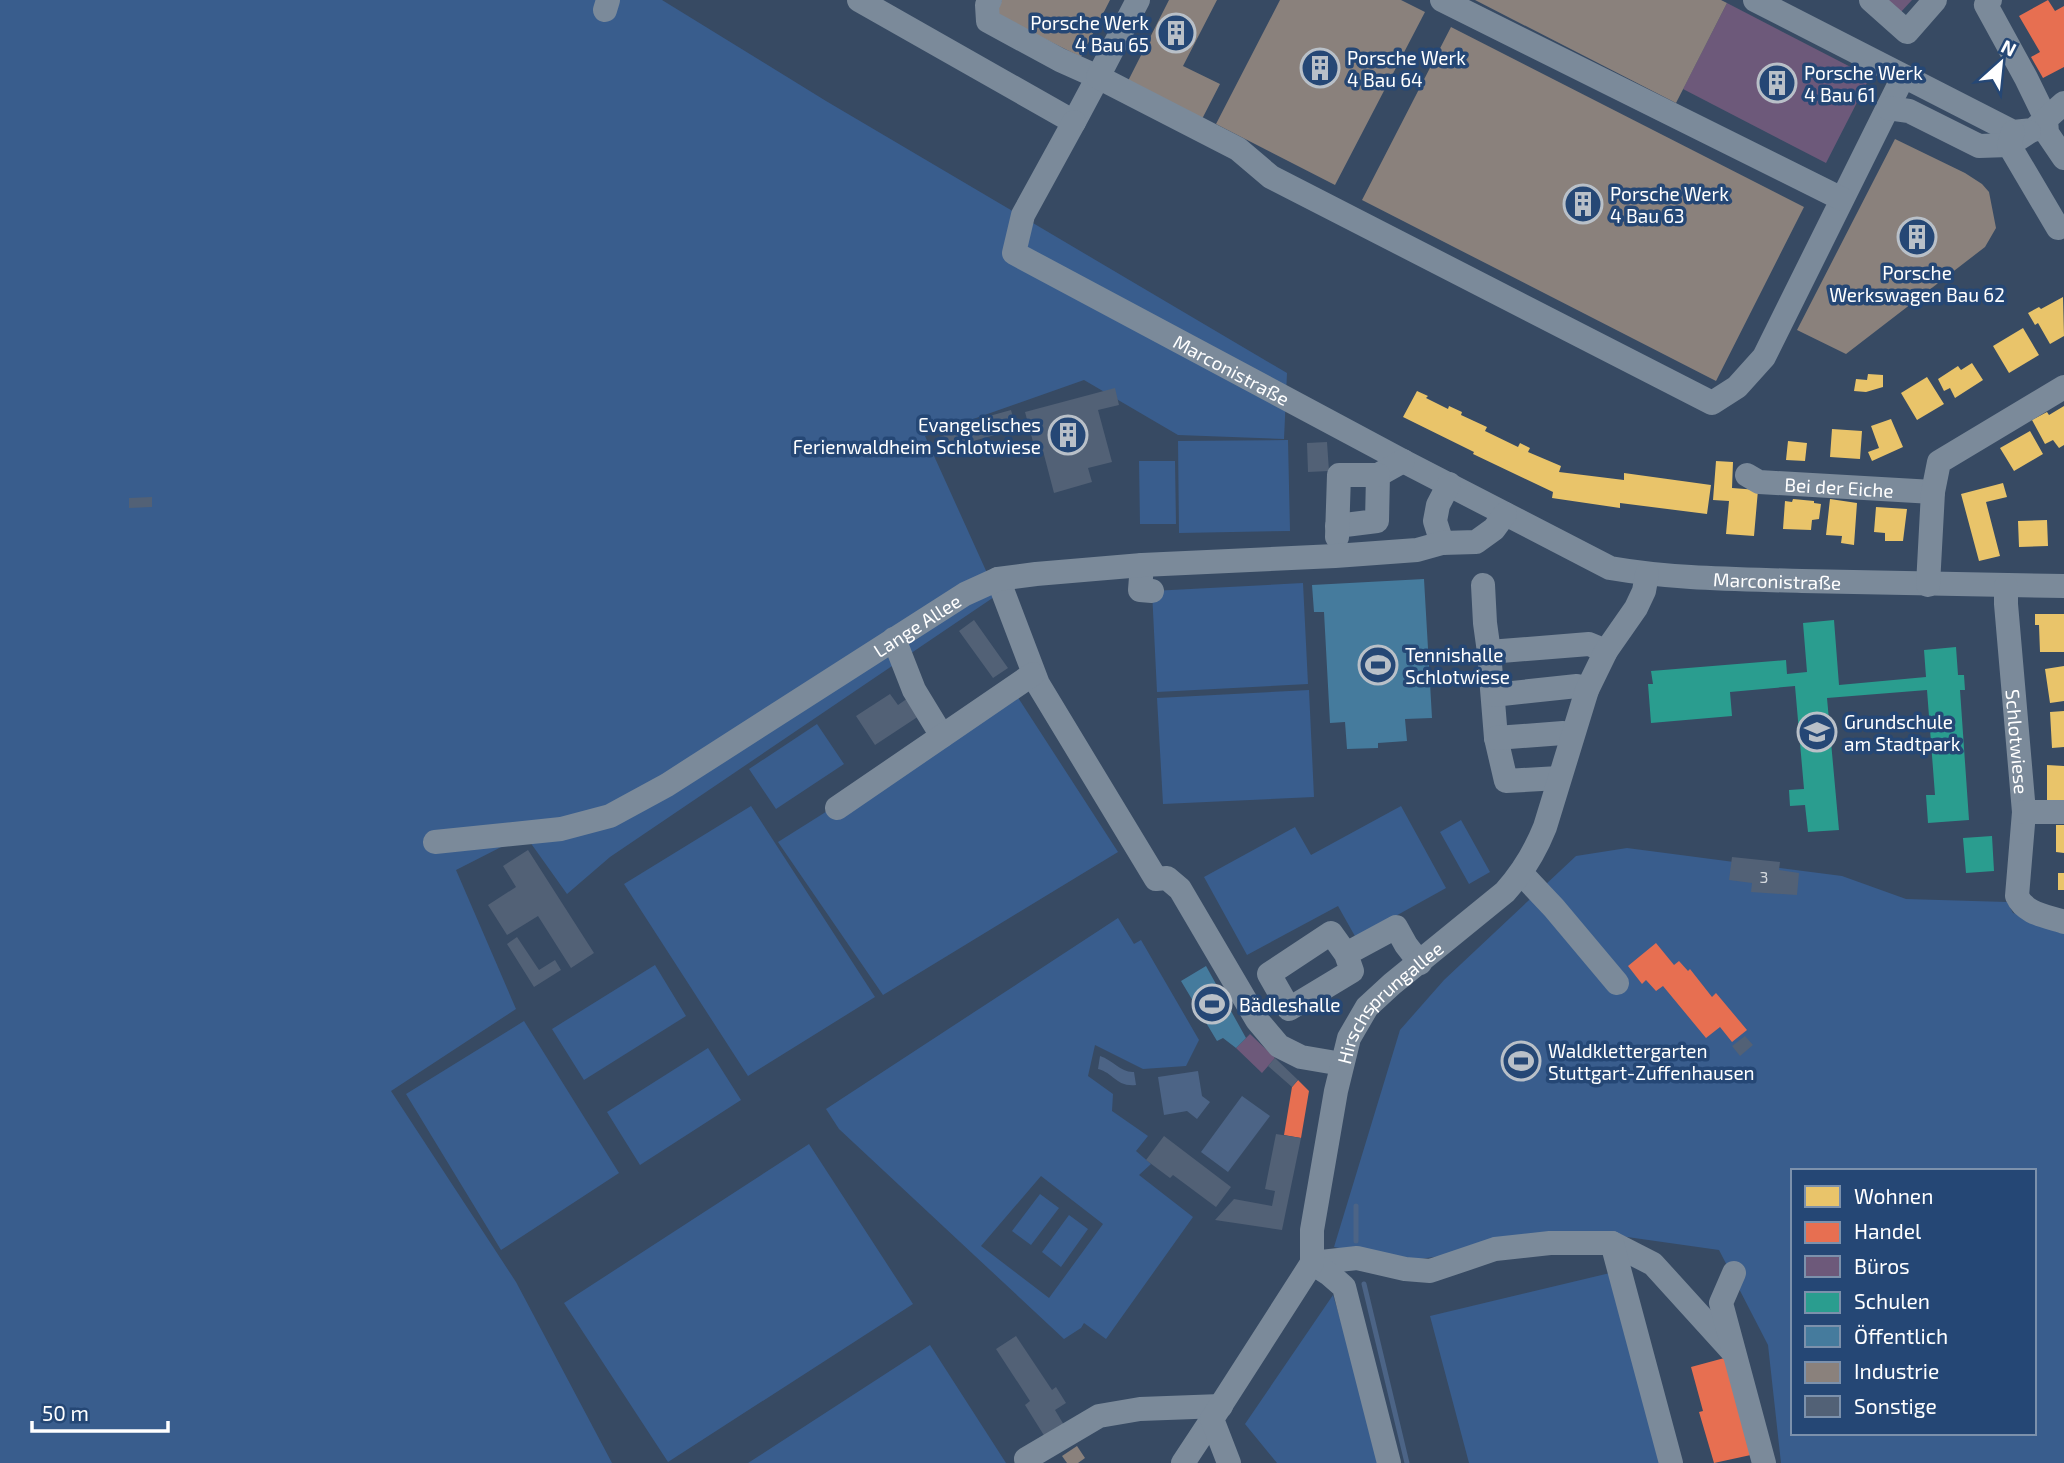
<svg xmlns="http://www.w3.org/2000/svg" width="2064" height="1463" viewBox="0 0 2064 1463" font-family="'Exo 2',sans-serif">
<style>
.green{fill:#395d8d;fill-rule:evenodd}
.water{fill:#4c6486}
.homes{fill:#e9c46a}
.shops{fill:#e76f51}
.offices{fill:#6d597a}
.schools{fill:#2a9d8f}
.public{fill:#457b9d}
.industry{fill:#8a817c}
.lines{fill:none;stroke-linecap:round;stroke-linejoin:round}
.stream{stroke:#4c6486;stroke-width:5}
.building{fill:#526176}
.minor{stroke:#7b8a9a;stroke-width:24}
.labels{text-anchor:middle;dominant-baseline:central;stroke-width:7;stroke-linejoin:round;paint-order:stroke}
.number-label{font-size:16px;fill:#d4d8dd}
.poi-label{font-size:19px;fill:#fff;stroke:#254775;text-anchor:start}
.street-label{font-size:19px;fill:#fff;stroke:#254775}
</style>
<rect width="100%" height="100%" fill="#374a63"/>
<!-- green -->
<path class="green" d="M0,0H662L826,101L1287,373L1284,439L1178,435L1084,380L925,436L997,595L610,857L567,894L525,835L456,870L516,1009L391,1091L516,1282L612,1463H0Z
M1288,440L1290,531L1179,533L1178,441Z
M1139,461H1175L1176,524H1140Z
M1303,583L1308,684L1157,692L1152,591Z
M1309,690L1314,797L1163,804L1157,698Z
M1015,693L1118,852L883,995L778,842Z
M817,724L844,764L776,809L749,769Z
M751,806L875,997L748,1076L624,884Z
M1401,806L1446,888L1356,938L1338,906L1247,955L1204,877L1295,827L1311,855Z
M1461,820L1490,872L1469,884L1440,832Z
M1627,848L1842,876L1906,899L2007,902L2013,913L2064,929V1463H1781L1768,1345L1719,1250L1606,1234L1404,1261L1334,1247L1400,1030L1444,980L1576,856ZM1793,1171H2034V1433H1793Z
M1118,918L1134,944L1141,940L1199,1040L1186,1066L1143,1069L1095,1045L1088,1076L1113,1094L1112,1111L1148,1136L1136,1151L1151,1164L1139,1175L1193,1217L1106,1339L1084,1323L1081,1328L1064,1339L839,1129L826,1109ZM1041,1176L1103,1224L1049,1298L981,1246Z
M655,965L686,1016L584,1080L552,1029Z
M524,1021L619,1173L501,1250L406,1094Z
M708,1048L741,1100L640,1165L607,1112Z
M809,1144L913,1304L668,1462L564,1303Z
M1040,1194L1059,1208L1031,1245L1012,1231Z
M1069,1215L1088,1229L1061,1267L1042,1252Z
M1610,1273L1661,1463H1469L1430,1316Z
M1333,1295L1384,1463H1277L1245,1424Z
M930,1345L1006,1463H748Z"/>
<!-- water -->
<path class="water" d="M1100,1056C1113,1060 1121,1073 1134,1072L1136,1085C1116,1087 1114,1073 1098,1069Z
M1198,1071L1202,1096L1210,1102L1197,1119L1187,1111L1164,1115L1158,1077Z
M1242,1096L1270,1116L1228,1172L1201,1152Z"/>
<!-- homes -->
<path class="homes" d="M2063,297L2064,336L2050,344L2038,323L2035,325L2028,313L2039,307L2041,309Z
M2023,328L2039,355L2009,373L1993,346Z
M1972,363L1983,380L1955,398L1950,388L1944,391L1938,379L1958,366L1961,370Z
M1868,374L1883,375V387L1866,392L1854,391L1856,379L1867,380Z
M1927,377L1944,404L1917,420L1901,393Z
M1417,391L1428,396L1426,398L1448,409L1449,406L1462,412L1461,415L1487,427L1485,431L1518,447L1520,443L1530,448L1528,452L1561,466L1559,472L1624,480V473L1711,485L1707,514L1620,503V508L1552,498L1553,492L1473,454L1474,452L1403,417Z
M2064,406V445L2059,448L2053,440L2045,444L2032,420L2047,412L2049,415Z
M1891,419L1903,447L1872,461L1868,452L1879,448L1871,426Z
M1832,429L1862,431L1860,459L1830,457Z
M2030,431L2043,454L2014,471L2000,448Z
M1788,441L1807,443L1805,461L1786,460Z
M1716,461L1733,462L1732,488L1758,490L1754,536L1726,534L1729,501L1713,500Z
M2003,483L2007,497L1986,502L2000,556L1979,561L1961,494Z
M1793,499L1814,501V503L1821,504L1819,519L1812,520L1811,530L1783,529L1785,501L1792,502Z
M1830,499L1857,503L1854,545L1841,543L1842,536L1826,535Z
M1876,507L1907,509L1903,541H1885V533L1874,532Z
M2047,520L2048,546L2019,547L2018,521Z
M2035,614H2064V652H2040L2039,625H2035Z
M2064,666V701L2050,703L2045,669Z
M2064,711V747L2052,748L2050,712Z
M2047,765L2064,766V801L2047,800Z
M2056,825H2064V853L2056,852Z
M2058,873H2064V890H2058Z"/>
<!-- shops -->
<path class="shops" d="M2048,0L2055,11L2064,6V67L2043,78L2031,57L2040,52L2019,16Z
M1656,943L1674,965L1679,961L1688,971L1690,969L1712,997L1716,993L1747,1030L1732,1042L1720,1027L1706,1038L1663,986L1656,991L1646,980L1642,984L1628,966Z
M1298,1080L1309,1091L1301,1138L1284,1135L1292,1087Z
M1728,1357L1760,1453L1714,1463L1699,1412L1703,1411L1691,1367Z"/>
<!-- offices -->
<path class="offices" d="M1886,0H1912L1900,13Z
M1727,3L1870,77L1826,163L1683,89Z
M1250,1034L1275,1058L1262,1073L1236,1048Z"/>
<!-- schools -->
<path class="schools" d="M1834,620L1839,685L1926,677L1924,650L1956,647L1958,675H1964L1965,690H1960L1969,820L1928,823L1926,795H1935L1927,690L1827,698L1839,830L1808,832L1805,805L1790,806L1789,790L1804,789L1795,686L1730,692L1732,716L1651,723L1648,684H1653L1651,671L1786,660L1787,674L1807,672L1803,623Z
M1992,836L1994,871L1966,873L1963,838Z"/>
<!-- public -->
<path class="public" d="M1424,579L1432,718L1405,719L1407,741L1378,743V748L1347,749L1345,722L1330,723L1324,612H1314L1312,585Z
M1206,966L1246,1038L1236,1048L1223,1038L1217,1041L1181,981Z"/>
<!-- industry -->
<path class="industry" d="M1002,0H1110L1081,57L995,14Z
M1169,0H1217L1183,66L1220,84L1202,119L1128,81Z
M1280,0H1401L1425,12L1335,185L1216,124Z
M1475,0H1721L1727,3L1676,103Z
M1451,27L1804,207L1716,381L1362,200Z
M1895,139L1965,173L1982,184L1989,192L1996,228L1985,247L1846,354L1797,330Z
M1077,1446L1085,1458L1078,1463H1067L1062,1456Z"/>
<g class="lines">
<!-- stream -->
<path class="stream" d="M1356,1206V1241
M1364,1284L1407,1463"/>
</g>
<!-- building -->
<path class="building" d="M1115,388L1119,405L1098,410L1112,462L1088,468L1092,482L1054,493L1043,451L1036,453L1025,412Z
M1011,410L1016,429L952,447L954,453L941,457L936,438L948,434L946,428Z
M1327,442L1329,471L1308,472L1307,443Z
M152,497V507L129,508V498Z
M974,620L1008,668L993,678L959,631Z
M890,694L898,705L908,698L919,716L875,745L856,716Z
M528,850L594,953L571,968L538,916L507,935L488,905L516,887L503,866Z
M1732,857L1780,862L1779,870L1799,873L1797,895L1751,892L1752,883L1729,880Z
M517,937L539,970L555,960L561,970L534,987L507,944Z
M1745,1036L1753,1045L1740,1056L1732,1046Z
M1275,1058L1298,1080L1292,1087L1268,1066Z
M1276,1134L1301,1138L1282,1230L1215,1220L1234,1199L1272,1206L1275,1191L1265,1189Z
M1164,1136L1231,1187L1216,1207L1173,1175L1170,1178L1146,1160Z
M1016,1336L1052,1390L1056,1387L1066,1403L1055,1410L1064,1425L1045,1437L1025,1405L1030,1401L996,1349Z"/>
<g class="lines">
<!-- minor -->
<g class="minor">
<path d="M859,0L1074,122L1098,77L1060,60L988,21L987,5L990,0"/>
<path d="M1138,0L1098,77L1238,149L1271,177L1712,403L1737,387L1764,357L1903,77"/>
<path d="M1442,0L1842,199"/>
<path d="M1755,0L2013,132L2033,130L2046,119L2026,78L1986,5L1990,0"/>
<path d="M1871,0L1907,32L1935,0"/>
<path d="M605,10L608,0"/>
<path d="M2064,103L2046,119L2047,133L2064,158"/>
<path d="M1888,108L1909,111L1979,146L2009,145L2029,132"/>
<path id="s1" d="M1074,122L1023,215L1014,253L1403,461L1610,568C1673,579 1737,579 1802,581C1889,583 1976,585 2064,586"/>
<path d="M2013,132L2009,145L2058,228"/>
<path id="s2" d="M1747,475L1759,482L1933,492"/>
<path d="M1337,526L1377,521L1378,475L1403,461"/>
<path d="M1337,537L1339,475H1378"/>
<path d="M1442,543L1435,521L1438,505L1449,484"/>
<path d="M1142,565L1140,590L1152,591"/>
<path d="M998,579L1038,684L1156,879L1167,878L1180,889L1257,1020L1279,1046L1301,1057L1342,1064"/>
<path d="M1483,585L1485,623L1489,652L1496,738L1506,781L1559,778"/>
<path d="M1928,585L1933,492L1939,462L2064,387"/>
<path id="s3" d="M2006,586V604L2024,812L2017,896C2025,914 2047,916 2064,922"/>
<path d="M894,639L914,690L942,736"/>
<path d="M1489,652L1589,644L1606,651"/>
<path d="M1493,695L1577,686L1587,690"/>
<path d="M1496,738L1563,733L1572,735"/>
<path d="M837,808L1033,674"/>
<path d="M2024,812H2064"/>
<path id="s4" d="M435,842L561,829L610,816L667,785L965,594L998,579L1036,574L1142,565L1335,556L1417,550L1442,543L1476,542L1494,529L1505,514"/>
<path d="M1521,873L1554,908L1617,983"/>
<path d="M1346,954L1352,971L1289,1009L1269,974L1331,933L1346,954L1396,927L1406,945L1420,963"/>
<path d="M1612,1243L1653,1264L1732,1351"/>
<path d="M1312,1263L1357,1258L1405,1269L1430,1271L1495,1249L1550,1243H1612L1671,1463"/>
<path d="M1312,1263L1329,1274L1344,1287L1389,1463"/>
<path d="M1734,1273L1721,1303L1764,1463"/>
<path d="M1027,1463L1026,1459L1099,1416L1140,1409L1221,1406"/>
<path d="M1183,1463L1212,1419"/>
<path id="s5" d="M1229,1463L1212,1419L1312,1263V1230L1336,1091L1349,1038L1367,1007L1392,984L1505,892C1523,872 1535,852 1545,827L1587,690L1606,651L1636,608L1644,591L1647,574"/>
</g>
</g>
<!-- icons -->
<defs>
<symbol id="building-ring" viewBox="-11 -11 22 22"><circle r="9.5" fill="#254775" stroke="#b9c0c8" stroke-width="1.5"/><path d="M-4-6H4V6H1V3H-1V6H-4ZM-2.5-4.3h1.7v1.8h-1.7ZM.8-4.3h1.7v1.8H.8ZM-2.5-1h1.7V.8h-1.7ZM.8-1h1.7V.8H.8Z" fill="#b9c0c8"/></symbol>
<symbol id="stadium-ring" viewBox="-11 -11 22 22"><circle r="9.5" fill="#254775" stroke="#b9c0c8" stroke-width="1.5"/><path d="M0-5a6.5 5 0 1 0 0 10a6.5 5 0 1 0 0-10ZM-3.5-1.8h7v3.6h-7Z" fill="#b9c0c8"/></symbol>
<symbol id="school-ring" viewBox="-11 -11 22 22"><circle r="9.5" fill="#254775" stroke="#b9c0c8" stroke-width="1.5"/><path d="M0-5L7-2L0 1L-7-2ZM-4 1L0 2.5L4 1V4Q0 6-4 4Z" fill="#b9c0c8"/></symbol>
</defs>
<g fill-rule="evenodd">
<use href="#building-ring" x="1154" y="11" width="44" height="44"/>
<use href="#building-ring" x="1298" y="46" width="44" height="44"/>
<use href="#building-ring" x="1755" y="61" width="44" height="44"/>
<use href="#building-ring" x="1561" y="182" width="44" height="44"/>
<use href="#building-ring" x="1895" y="215" width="44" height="44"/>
<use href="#building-ring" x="1046" y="413" width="44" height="44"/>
<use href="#stadium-ring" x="1356" y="643" width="44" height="44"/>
<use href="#school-ring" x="1795" y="710" width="44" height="44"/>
<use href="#stadium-ring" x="1190" y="982" width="44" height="44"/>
<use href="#stadium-ring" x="1499" y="1039" width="44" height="44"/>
</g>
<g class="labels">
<!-- number labels -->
<g class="number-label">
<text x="1764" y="876">3</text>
</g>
<!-- poi labels -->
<g class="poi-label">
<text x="1149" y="22" text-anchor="end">Porsche Werk<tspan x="1149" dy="22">4 Bau 65</tspan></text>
<text x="1347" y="57">Porsche Werk<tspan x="1347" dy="22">4 Bau 64</tspan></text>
<text x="1804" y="72">Porsche Werk<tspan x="1804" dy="22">4 Bau 61</tspan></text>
<text x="1610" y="193">Porsche Werk<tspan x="1610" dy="22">4 Bau 63</tspan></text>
<text x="1917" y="272" text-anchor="middle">Porsche<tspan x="1917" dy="22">Werkswagen Bau 62</tspan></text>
<text x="1041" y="424" text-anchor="end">Evangelisches<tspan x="1041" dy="22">Ferienwaldheim Schlotwiese</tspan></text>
<text x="1405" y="654">Tennishalle<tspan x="1405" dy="22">Schlotwiese</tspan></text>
<text x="1844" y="721">Grundschule<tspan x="1844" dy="22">am Stadtpark</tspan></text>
<text x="1239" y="1004">Bädleshalle</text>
<text x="1548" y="1050">Waldklettergarten<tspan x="1548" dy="22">Stuttgart-Zuffenhausen</tspan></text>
</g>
<!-- street labels -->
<g class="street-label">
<text stroke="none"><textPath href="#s1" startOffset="392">Marconistraße</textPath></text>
<text stroke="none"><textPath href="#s2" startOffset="94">Bei der Eiche</textPath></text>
<text stroke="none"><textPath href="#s1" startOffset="987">Marconistraße</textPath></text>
<text stroke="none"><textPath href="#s4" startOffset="539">Lange Allee</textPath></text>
<text stroke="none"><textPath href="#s3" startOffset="156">Schlotwiese</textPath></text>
<text stroke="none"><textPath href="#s5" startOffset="514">Hirschsprungallee</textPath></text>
</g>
</g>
<!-- legend -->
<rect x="1791" y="1169" width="245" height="266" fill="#254775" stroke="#7c91ac" stroke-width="2"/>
<rect x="1805" y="1186" width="35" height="21" fill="#e9c46a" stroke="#7c91ac" stroke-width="2"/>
<text x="1854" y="1204" font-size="21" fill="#ffffff">Wohnen</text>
<rect x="1805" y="1222" width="35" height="21" fill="#e76f51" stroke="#7c91ac" stroke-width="2"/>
<text x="1854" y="1239" font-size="21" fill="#ffffff">Handel</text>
<rect x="1805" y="1256" width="35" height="21" fill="#6d597a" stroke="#7c91ac" stroke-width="2"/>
<text x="1854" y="1274" font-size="21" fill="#ffffff">Büros</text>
<rect x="1805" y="1292" width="35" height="21" fill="#2a9d8f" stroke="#7c91ac" stroke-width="2"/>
<text x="1854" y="1309" font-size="21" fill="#ffffff">Schulen</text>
<rect x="1805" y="1326" width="35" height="21" fill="#457b9d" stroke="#7c91ac" stroke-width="2"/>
<text x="1854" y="1344" font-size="21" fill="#ffffff">Öffentlich</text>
<rect x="1805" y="1362" width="35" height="21" fill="#8a817c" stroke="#7c91ac" stroke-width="2"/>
<text x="1854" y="1379" font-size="21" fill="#ffffff">Industrie</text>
<rect x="1805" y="1396" width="35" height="21" fill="#526176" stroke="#7c91ac" stroke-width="2"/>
<text x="1854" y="1414" font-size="21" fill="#ffffff">Sonstige</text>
<!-- north arrow -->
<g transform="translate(2001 63) rotate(27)" stroke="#254775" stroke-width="5" paint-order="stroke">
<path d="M0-5L12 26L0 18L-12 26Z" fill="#ffffff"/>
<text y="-10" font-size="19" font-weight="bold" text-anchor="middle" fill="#ffffff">N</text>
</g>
<!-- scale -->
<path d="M32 1421v10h136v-10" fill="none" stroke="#ffffff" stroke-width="3.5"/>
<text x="42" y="1421" font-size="21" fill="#ffffff" stroke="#254775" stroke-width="5" paint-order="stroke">50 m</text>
</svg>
